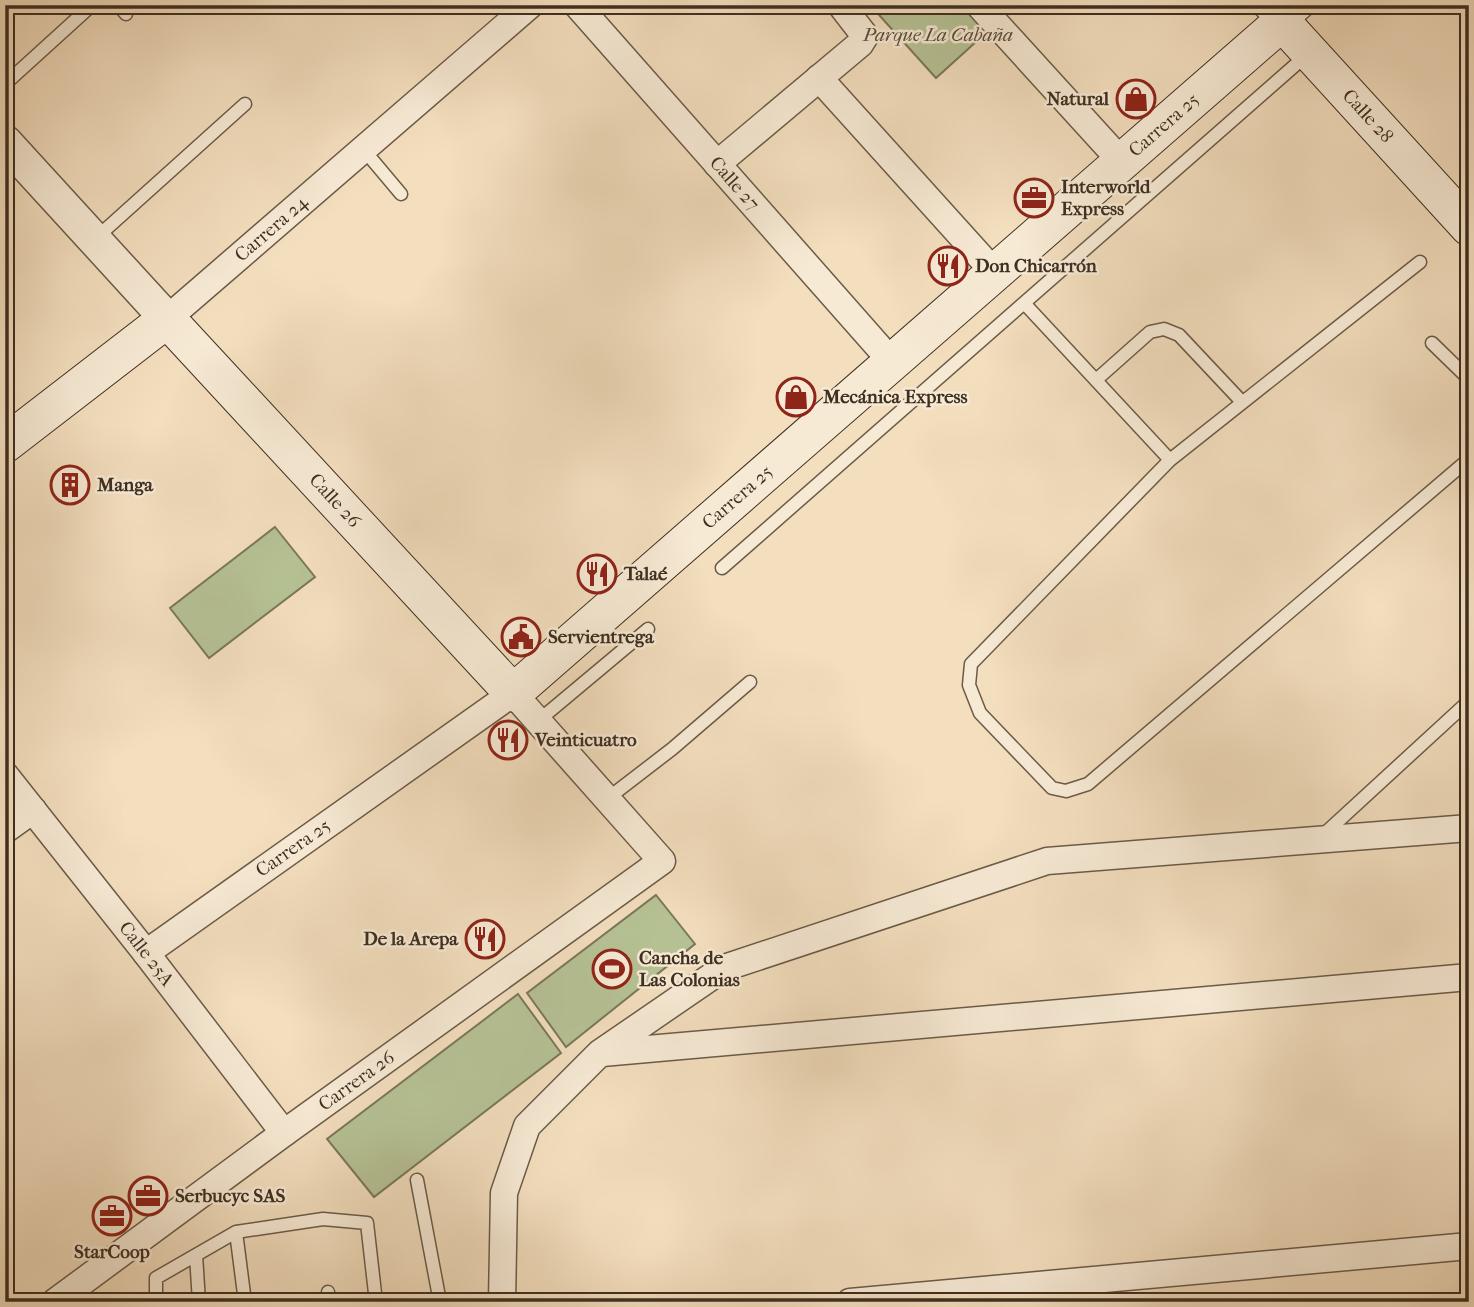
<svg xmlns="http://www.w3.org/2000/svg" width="1474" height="1307" viewBox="0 0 1474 1307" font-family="'IM FELL French Canon',serif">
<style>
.green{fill:#b6c295;stroke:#7a785b;stroke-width:2}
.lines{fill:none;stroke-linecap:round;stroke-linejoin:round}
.service-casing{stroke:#6b5b48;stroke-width:15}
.minor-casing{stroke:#6b5b48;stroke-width:29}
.tertiary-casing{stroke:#6b5b48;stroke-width:36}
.secondary-casing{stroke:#3e2f21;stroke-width:39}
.service{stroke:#f7ead5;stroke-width:12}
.minor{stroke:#f7ead5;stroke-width:26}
.tertiary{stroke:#f7ead5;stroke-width:33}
.secondary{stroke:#f7ead5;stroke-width:37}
.labels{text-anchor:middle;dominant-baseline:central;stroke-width:5;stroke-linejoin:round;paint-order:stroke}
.park-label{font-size:19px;font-style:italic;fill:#564c38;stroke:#f7ead5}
.poi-label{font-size:19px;font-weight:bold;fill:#3e2f21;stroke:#f7ead5;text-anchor:start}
.street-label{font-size:19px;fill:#3e2f21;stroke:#f7ead5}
</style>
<rect width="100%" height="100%" fill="#f3debe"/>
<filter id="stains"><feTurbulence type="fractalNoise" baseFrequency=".00286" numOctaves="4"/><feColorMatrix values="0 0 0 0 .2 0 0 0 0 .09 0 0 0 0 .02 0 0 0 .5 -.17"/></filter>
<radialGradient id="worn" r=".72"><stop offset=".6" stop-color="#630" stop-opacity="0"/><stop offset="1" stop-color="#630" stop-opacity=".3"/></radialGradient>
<!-- green -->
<path class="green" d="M870,5H963L987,32L936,78Z
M275,527L315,577L209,658L170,608Z
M656,895L695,944L566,1047L527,993Z
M518,994L561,1053L374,1197L327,1139Z"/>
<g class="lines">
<defs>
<path id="service" d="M118,5L126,14
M5,84L92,5
M364,150L401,194
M95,239L245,104
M1024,303L1170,460L971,664L969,685L980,713L1052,788L1066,791L1088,784L1469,459
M1432,343L1469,379
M1096,380L1150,332L1164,329L1179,335L1242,402
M1170,460L1420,262
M722,568L1309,53
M538,721L648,629
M607,799L672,749L750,682
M1322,836L1469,701
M417,1180L440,1302
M196,1255L199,1302
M328,1292L329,1302
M282,1300V1302
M156,1302V1278L236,1232
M245,1302L236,1232L323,1219L367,1223L376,1302"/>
<g id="minor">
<path id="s1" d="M577,5L892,362"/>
<path d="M979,5L1122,162"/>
<path d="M1266,5L1282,22L1301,5"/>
<path d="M819,78L995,273"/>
<path d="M717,164L860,44L865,36L841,5"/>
<path id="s2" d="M167,319L530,5"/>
<path id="s3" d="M5,775L146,953L284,1133"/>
<path d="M5,830L33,810"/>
<path d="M602,1053L1469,977"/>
<path id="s4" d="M55,1302L284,1133L662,861L513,693L146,953"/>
<path d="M502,1302L504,1193L527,1126L600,1053L724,968L1047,861L1469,828"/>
<path d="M850,1302L1469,1246"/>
</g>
<path id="tertiary" d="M5,142L167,319"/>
<g id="secondary">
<path id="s5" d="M5,444L167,319L513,693L1282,22L1469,227"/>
</g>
</defs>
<!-- service casing -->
<use href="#service" class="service-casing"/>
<!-- minor casing -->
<use href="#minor" class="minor-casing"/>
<!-- tertiary casing -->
<use href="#tertiary" class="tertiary-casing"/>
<!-- secondary casing -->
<use href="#secondary" class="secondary-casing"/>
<!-- service -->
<use href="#service" class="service"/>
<!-- minor -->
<use href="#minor" class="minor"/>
<!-- tertiary -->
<use href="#tertiary" class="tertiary"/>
<!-- secondary -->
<use href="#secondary" class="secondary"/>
</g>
<!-- icons -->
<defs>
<symbol id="shop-ring" viewBox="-11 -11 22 22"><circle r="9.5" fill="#f7ead5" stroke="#8f2418" stroke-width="1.5"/><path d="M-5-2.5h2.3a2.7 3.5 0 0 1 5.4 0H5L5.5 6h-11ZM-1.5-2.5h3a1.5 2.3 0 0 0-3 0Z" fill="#8f2418"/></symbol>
<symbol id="office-ring" viewBox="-11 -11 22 22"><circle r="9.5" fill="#f7ead5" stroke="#8f2418" stroke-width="1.5"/><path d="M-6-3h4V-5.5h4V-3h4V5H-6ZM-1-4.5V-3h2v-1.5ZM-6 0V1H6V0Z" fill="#8f2418"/></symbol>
<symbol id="restaurant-ring" viewBox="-11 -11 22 22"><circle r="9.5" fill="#f7ead5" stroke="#8f2418" stroke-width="1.5"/><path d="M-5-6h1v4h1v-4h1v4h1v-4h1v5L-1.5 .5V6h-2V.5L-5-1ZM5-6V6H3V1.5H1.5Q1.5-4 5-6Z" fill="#8f2418"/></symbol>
<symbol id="building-ring" viewBox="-11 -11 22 22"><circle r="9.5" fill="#f7ead5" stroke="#8f2418" stroke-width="1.5"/><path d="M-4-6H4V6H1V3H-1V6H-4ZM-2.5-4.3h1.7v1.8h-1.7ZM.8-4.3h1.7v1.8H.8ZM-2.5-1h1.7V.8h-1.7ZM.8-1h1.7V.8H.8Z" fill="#8f2418"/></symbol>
<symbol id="civic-ring" viewBox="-11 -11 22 22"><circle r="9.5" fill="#f7ead5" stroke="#8f2418" stroke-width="1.5"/><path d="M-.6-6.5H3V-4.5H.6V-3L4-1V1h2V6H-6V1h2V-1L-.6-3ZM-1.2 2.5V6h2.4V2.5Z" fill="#8f2418"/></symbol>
<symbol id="stadium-ring" viewBox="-11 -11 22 22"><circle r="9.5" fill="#f7ead5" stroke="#8f2418" stroke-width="1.5"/><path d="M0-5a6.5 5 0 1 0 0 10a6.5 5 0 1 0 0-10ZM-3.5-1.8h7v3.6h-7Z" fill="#8f2418"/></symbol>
</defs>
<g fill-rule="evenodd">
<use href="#shop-ring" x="1114" y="77" width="44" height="44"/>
<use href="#office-ring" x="1012" y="176" width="44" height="44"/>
<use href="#restaurant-ring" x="926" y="244" width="44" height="44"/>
<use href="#shop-ring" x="774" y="375" width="44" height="44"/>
<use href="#building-ring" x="48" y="463" width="44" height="44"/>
<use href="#restaurant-ring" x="575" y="552" width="44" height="44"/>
<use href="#civic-ring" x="499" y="615" width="44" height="44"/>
<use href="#restaurant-ring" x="486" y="718" width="44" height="44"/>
<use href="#restaurant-ring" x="463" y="917" width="44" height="44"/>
<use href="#stadium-ring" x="590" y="947" width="44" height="44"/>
<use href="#office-ring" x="126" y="1174" width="44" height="44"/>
<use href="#office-ring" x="90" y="1194" width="44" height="44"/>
</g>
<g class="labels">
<!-- park labels -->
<g class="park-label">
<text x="938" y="35">Parque La Cabaña</text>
</g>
<!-- poi labels -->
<g class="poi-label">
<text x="1109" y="99" text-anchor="end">Natural</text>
<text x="1061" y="187">Interworld<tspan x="1061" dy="22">Express</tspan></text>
<text x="975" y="266">Don Chicarrón</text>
<text x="823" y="397">Mecánica Express</text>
<text x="97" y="485">Manga</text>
<text x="624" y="574">Talaé</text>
<text x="548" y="637">Servientrega</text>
<text x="535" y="740">Veinticuatro</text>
<text x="458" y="939" text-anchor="end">De la Arepa</text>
<text x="639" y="958">Cancha de<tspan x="639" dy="22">Las Colonias</tspan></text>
<text x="175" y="1196">Serbucyc SAS</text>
<text x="112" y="1252" text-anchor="middle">StarCoop</text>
</g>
<!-- street labels -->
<g class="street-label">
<text stroke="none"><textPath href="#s5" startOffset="1862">Calle 28</textPath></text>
<text stroke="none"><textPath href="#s5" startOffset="1578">Carrera 25</textPath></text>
<text stroke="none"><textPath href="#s1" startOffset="238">Calle 27</textPath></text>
<text stroke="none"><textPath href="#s2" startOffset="138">Carrera 24</textPath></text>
<text stroke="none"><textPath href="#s5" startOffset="1012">Carrera 25</textPath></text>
<text stroke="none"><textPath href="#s5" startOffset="452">Calle 26</textPath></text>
<text transform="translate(293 848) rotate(-35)">Carrera 25</text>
<text stroke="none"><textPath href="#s3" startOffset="228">Calle 25A</textPath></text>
<text stroke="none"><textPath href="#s4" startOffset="374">Carrera 26</textPath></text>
</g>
</g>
<!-- margin -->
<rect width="1474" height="1307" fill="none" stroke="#f3debe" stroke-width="28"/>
<rect x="7" y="7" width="1460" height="1293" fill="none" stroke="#3e2f21" stroke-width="3.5"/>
<rect x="14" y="14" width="1446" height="1279" fill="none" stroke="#3e2f21" stroke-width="2"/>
<rect width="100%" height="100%" filter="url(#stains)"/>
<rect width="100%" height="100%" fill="url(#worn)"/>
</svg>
